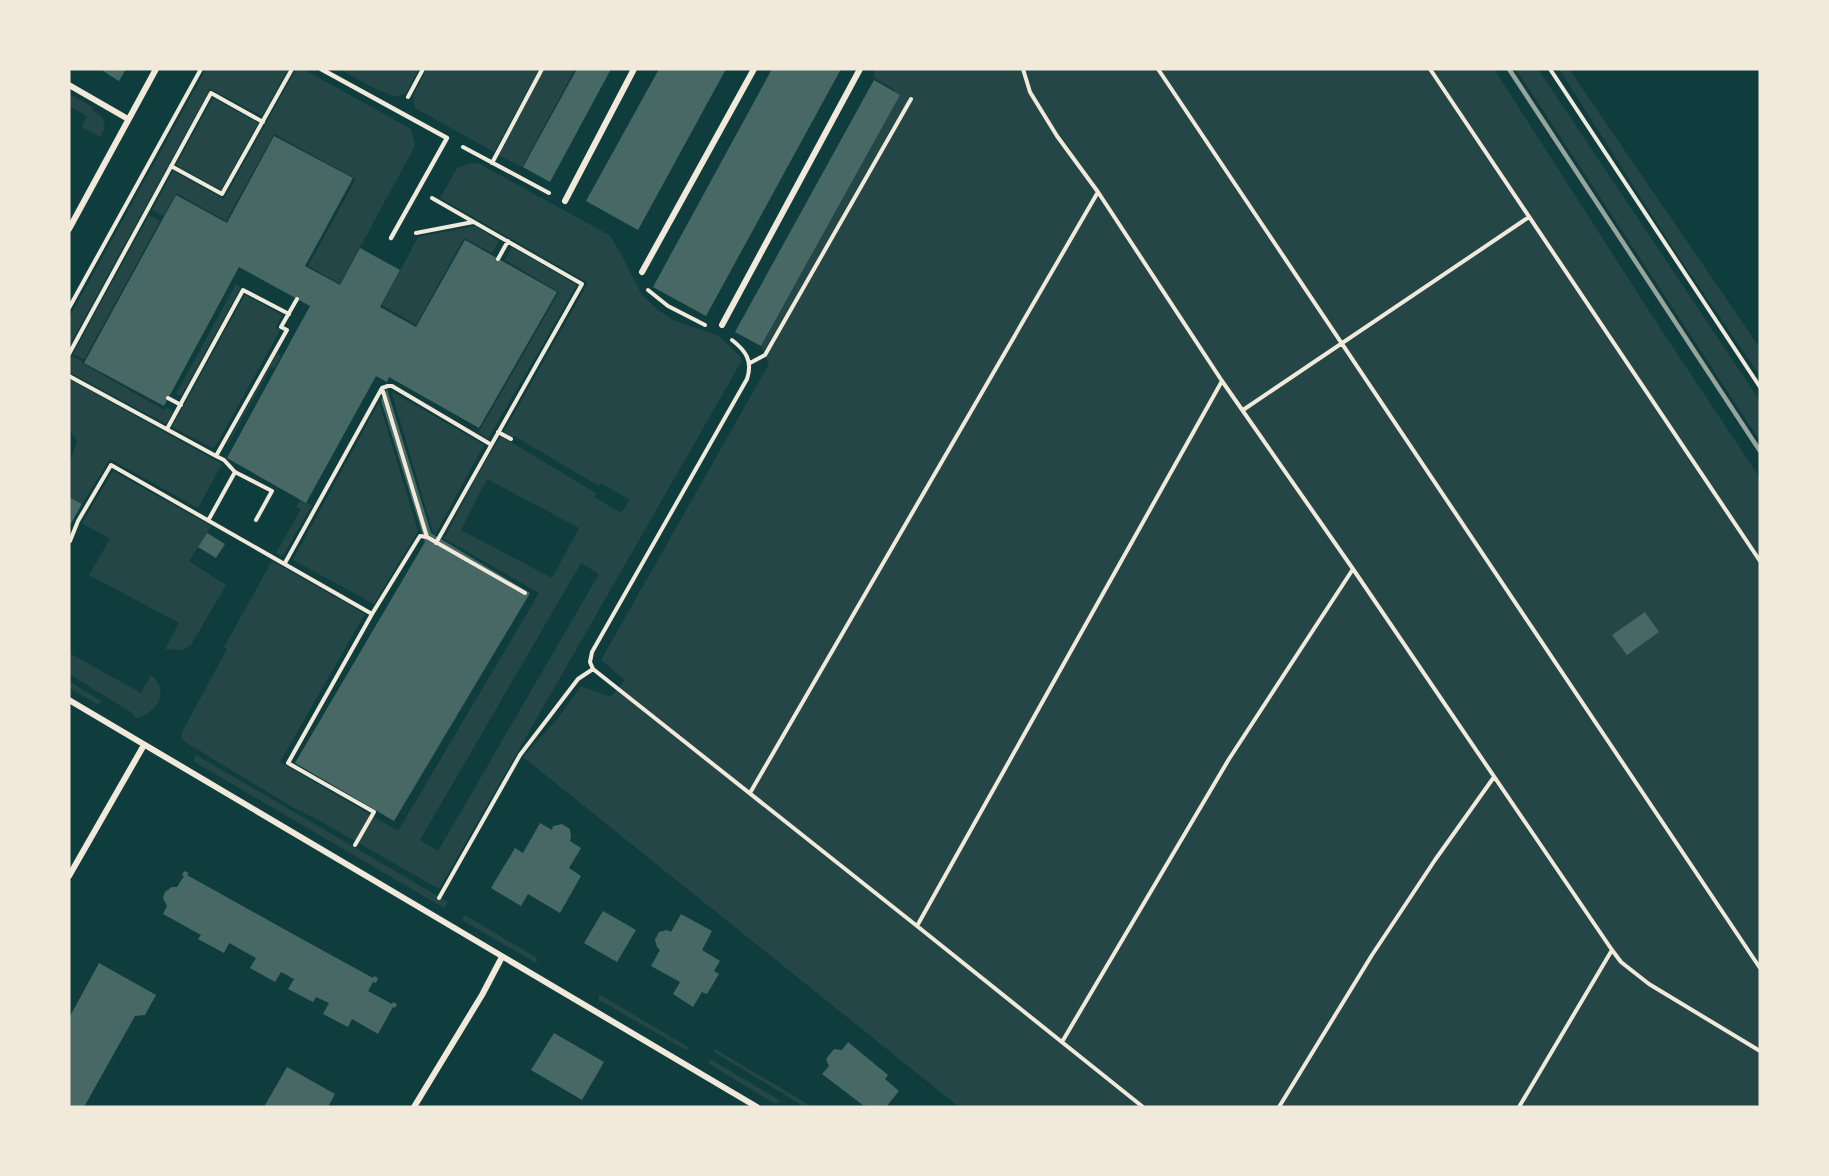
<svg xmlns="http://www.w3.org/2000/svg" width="1829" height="1176" viewBox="0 0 1829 1176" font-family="'Golos Text',sans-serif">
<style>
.green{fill:#244646;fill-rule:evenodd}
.building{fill:#486865}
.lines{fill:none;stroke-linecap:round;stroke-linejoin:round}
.path{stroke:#f1e9da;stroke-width:4}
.service{stroke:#f1e9da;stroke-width:4.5}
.minor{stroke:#f1e9da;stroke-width:6}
.rail{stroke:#97a49c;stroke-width:4.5}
</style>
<rect width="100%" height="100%" fill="#0f3d3e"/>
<!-- green -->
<path class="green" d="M206,69H288L262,116L210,89L69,346V318Z
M296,69H303L411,129L415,146L340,284L308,266L356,179L274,134L226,221L176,193L164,216L152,210L173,171L224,199Z
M339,69H419L406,93L395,97L372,87Z
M427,69H539L494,152L415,108L413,96Z
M544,69H575L522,167L498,155Z
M874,69H1494L1662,331L1760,478V1107H959L523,757L558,718L581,686L611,697L625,680L601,660L769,364L761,346L900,95L894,91V89L874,78Z
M1516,69H1538L1760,401V441Z
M1559,69H1569L1760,348V376L1675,251Z
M69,94L93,107L92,110L102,117L105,127L100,137L82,127L87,116L69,106Z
M213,98L258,123L221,190L176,165Z
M470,163L480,164L609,235L619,250L642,295L657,309L673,320L719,336L741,357V362L439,889L317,819L294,808L185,742L182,738V732L227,649L224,647L272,561L365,614L280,762L398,831L539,593L433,532L391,391L484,445L436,533L445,537L478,474L501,436L596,493L594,497L621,513L630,500L601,483L599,486L514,436L512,438L503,433L588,283L440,198L457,168ZM487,479L579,528L552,578L461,530ZM581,563L599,574L438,851L420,840Z
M149,215L160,221L85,358L83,359L73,354Z
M475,226L499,241L492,253L464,238L416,325L382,305L418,237Z
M512,247L577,285L488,439L478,433L559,292L505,260Z
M236,284L241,287L181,396L176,394Z
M245,295L282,315L276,328L280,330L214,449L172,427Z
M277,353L281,356L274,369L271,367L228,445L227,444Z
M72,356L82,361V363L164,410L166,407L173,411L166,424L69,372V361Z
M69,379L222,464L198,508L110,459L82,504L69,497V464L77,442L69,429Z
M379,402L418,531L374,604L293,560Z
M113,471L211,526L189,561L226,585L191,645L183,650L165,649L179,623L89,575L110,539L82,523Z
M300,500L312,505L283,556L276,553L301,509L296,507Z
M69,653L141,693L151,675C170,691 158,712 137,718L133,716L134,714L69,674Z
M69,681L101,701L99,705L69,688Z
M196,755L448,902L444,908L193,761Z
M465,915L537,958L536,961L539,963H536L462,920Z
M599,994L690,1048L686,1050L599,1000Z
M715,1049L813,1107H805L714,1052Z
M710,1059L781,1101L775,1104L709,1064Z"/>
<!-- building -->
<path class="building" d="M105,69H126L119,81L103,71Z
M577,69H611L550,182L523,167Z
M659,69H726L638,230L586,201Z
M772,69H841L706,316L653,287Z
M874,80L900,95L761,346L735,332Z
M274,136L353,178L305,266L340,285L360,248L400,270L380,307L416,327L465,240L557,292L479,428L389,377L387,382L376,376L306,503L227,458L310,306L239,267L164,406L84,363L176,195L227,223Z
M387,389L431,533L530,593L394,821L295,763L425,542L381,400Z
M69,497L82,504L69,527Z
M207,533L225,544L216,558L198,547Z
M1645,612L1659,632L1627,655L1612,635Z
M540,823L552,830L553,826L562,824L570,829L571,838L570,841L581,848L569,868L581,876L560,913L528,894L521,906L491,888L515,848L523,853Z
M184,871L189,873L187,875L300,938L373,978L374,976L378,978L376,983L373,982L368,991L392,1004L393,1002L397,1004L395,1008L393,1007L378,1034L352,1019L348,1027L323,1014L329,1003L316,997L313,1002L288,989L294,979L281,972L275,982L250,968L256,958L229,943L224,953L198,939L201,935L163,914L167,906L163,898L165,892L172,887H177L184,876L182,875Z
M603,911L636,930L617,962L584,943Z
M681,914L712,931L702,950L720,961L714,971L719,974L707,994L702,992L693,1007L673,994L680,982L651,966L660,950L657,947L655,940L659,932L667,930L671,932Z
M99,963L156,995L145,1015L135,1016L84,1107H69V1018Z
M554,1033L604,1062L582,1100L531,1070Z
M848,1042L888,1075L885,1079L899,1091L886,1107H868L865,1105L864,1106L822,1074L829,1066L826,1059L834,1049L842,1050Z
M287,1067L335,1094L328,1107H264Z"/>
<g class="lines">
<!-- path -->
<path class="path" d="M1023,69L1030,92L1057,136L1098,192L1222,381L1353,569L1612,950L1621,962L1649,984L1760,1051
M1158,69L1760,968
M1430,69L1760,561
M1550,69L1760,387
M408,97L423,69
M463,147L549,193
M492,163L542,69
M171,166L222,194L292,69
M432,198L582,284L436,543
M416,233L473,222
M498,259L508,241
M648,290L668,306L705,325
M69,308L201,69
M732,340C746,351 753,361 747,379L592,652L590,662L593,669L917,926L1143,1107
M69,354L211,93L263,122
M750,363L765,355L911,99
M69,376L216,456L224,460L235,472L272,491L256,520
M382,388L388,386H392L490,444
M168,398L181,405
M1243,410L1529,217
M167,429L243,290L289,314
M498,432L511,439
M216,456L287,330L281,327L297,299
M209,519L235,472
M70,541L78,521L111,465L372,614L288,763L374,812L355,845
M285,563L382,388L427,537
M372,614L420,536L427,537L525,593
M750,793L1098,192
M439,898L520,755L578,679L593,669
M917,926L1222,381
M1062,1042L1229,759L1353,569
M1279,1107L1372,955L1435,860L1494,777
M1519,1107L1612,950"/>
<!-- service -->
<path class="service" d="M321,69L447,138L391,238"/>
<!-- minor -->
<path class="minor" d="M69,85L128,119
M565,201L634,69
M69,229L156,69
M642,272L754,69
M722,325L860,69
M69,700L757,1107
M69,876L144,745
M414,1107L482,995L502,957"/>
<!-- rail -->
<path class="rail" d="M1509,69L1760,451"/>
</g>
<!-- border -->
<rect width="1829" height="1176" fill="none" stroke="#f1e9da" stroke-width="141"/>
</svg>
